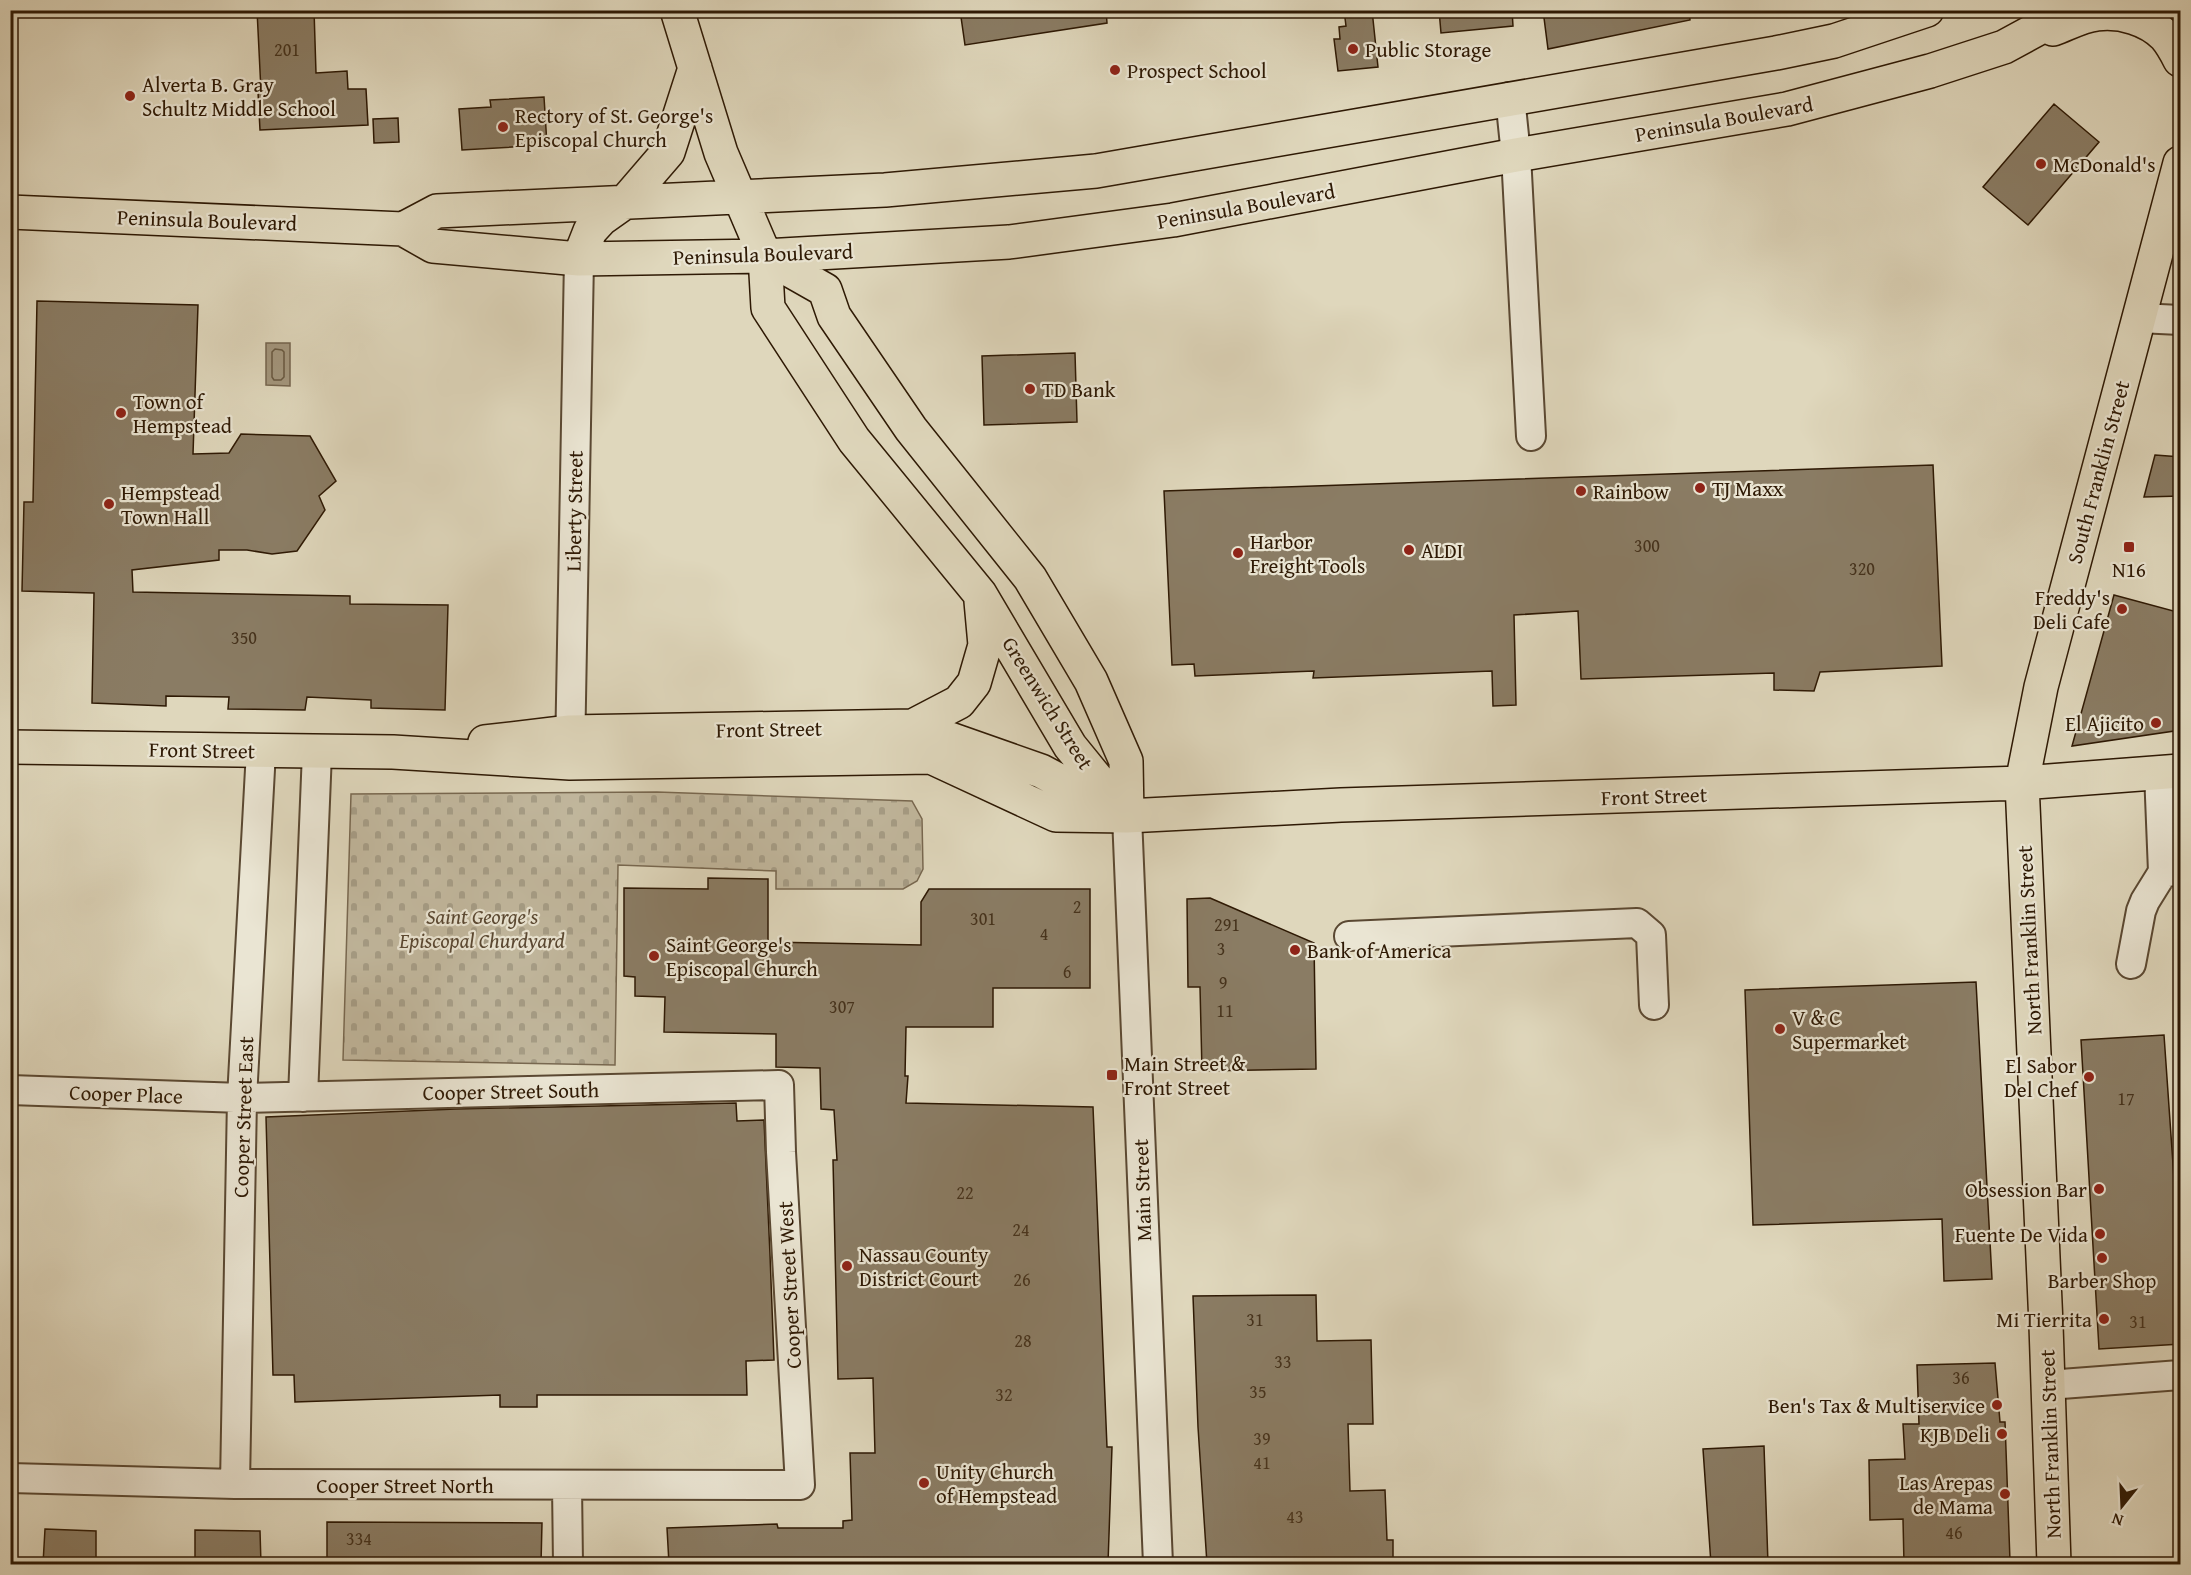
<svg xmlns="http://www.w3.org/2000/svg" width="2191" height="1575" viewBox="0 0 2191 1575" font-family="'Gentium Book Plus',serif">
<style>
.cemetery{fill:url(#cemetery-stones);stroke:#786850;stroke-width:1.5}
.water{fill:#a3967d;stroke:#74644d;stroke-width:1.5}
.lines{fill:none;stroke-linecap:round;stroke-linejoin:round}
.shore{stroke:#685840;stroke-width:1.5}
.building{fill:#8a7c64;stroke:#2e1904;stroke-width:1.5}
.minor-casing{stroke:#5a4832;stroke-width:32}
.major-casing{stroke:#2e1904;stroke-width:36}
.minor{stroke:#eae5d3;stroke-width:28}
.major{stroke:#dfd7bc;stroke-width:33}
.poi-dot{fill:#8f2418;stroke:#eae5d3;stroke-width:2}
.labels{text-anchor:middle;dominant-baseline:central;stroke-width:4.5;stroke-linejoin:round;paint-order:stroke}
.number-label{font-size:18px;fill:#45321c}
.poi-label{font-size:21px;fill:#2e1904;stroke:#eae5d3;text-anchor:start}
.street-label{font-size:21px;fill:#2e1904;stroke:#eae5d3}
.park-label{font-size:21px;font-style:italic;fill:#5a4832;stroke:#eae5d3}
</style>
<defs>
<pattern id="cemetery-stones" width="16" height="16" patternUnits="userSpaceOnUse" patternTransform="scale(1.5)"><rect width="16" height="16" fill="#c1b79d"/><path d="M2 7V4a2 2 0 0 1 4 0v3zM10 15v-3a2 2 0 0 1 4 0v3z" fill="#a69d86"/></pattern>
</defs>
<rect width="100%" height="100%" fill="#dfd7bc"/>
<filter id="stains"><feTurbulence type="fractalNoise" baseFrequency=".00333" numOctaves="4"/><feColorMatrix values="0 0 0 0 .2 0 0 0 0 .09 0 0 0 0 .02 0 0 0 .5 -.17"/></filter>
<radialGradient id="worn" r=".72"><stop offset=".6" stop-color="#630" stop-opacity="0"/><stop offset="1" stop-color="#630" stop-opacity=".3"/></radialGradient>
<!-- cemetery -->
<path class="cemetery" d="M657,792L912,801L922,819L923,869L917,881L903,889H776V871L618,865L615,1065L343,1060L351,794Z"/>
<!-- water -->
<path class="water" d="M266,343H290V386L266,385Z"/>
<g class="lines">
<!-- shore -->
<path class="shore" d="M275,349L282,350L284,352V377L281,380H274L272,377V352Z"/>
</g>
<!-- building -->
<path class="building" d="M257,10H314L316,73L347,71L348,89H366L368,125L260,130L258,92L261,91Z
M960,10H1106L1107,23L965,45Z
M1344,10H1372L1378,67L1338,71L1334,39H1340L1339,27L1346,26Z
M1439,10H1512L1513,26L1441,33Z
M1543,10H1689L1690,20L1548,49Z
M544,97L547,145L462,150L459,109L491,107L490,100Z
M2054,104L2099,142L2028,225L1983,187Z
M398,118L399,142L374,143L373,119Z
M37,301L198,305L193,454L229,453L241,434L310,436L336,481L319,496L325,510L297,551L272,554L247,550H219V560L132,570L133,592L350,596V604L448,605L445,710L371,708V700L307,697L305,710L228,709L229,697L166,696V706L92,703L94,593L22,591L24,502H33Z
M1075,353L1077,422L984,425L982,356Z
M2155,455L2181,457V496L2144,497Z
M1933,465L1942,666L1820,672L1814,691L1774,690V673L1581,679L1578,611L1514,615L1516,705L1493,706L1492,671L1313,678L1314,671L1195,676L1194,664L1172,665L1164,491Z
M2114,595L2181,613V730L2072,746Z
M708,878L768,879V942L921,945V902L929,889H1090V988H993V1027H906L905,1076H908L906,1103L1093,1107L1107,1447H1112L1108,1564H669L667,1528L777,1524L778,1528H843V1521L852,1520L850,1453H875L873,1378L838,1379L833,1160H837L834,1110L821,1109L820,1068L776,1067V1034L664,1032L665,997L635,996V977L624,976V888L708,889Z
M1210,898L1314,943L1316,1069L1202,1071L1200,987H1188L1187,899Z
M1976,982L1992,1279L1944,1281L1942,1219L1753,1225L1745,990Z
M2164,1035L2181,1279V1344L2099,1349L2081,1040Z
M736,1103L737,1121L764,1120L770,1255L774,1360L746,1361L747,1395H537V1407H500V1395L295,1402L294,1375H273L266,1117L456,1109Z
M1316,1295L1317,1341L1371,1340L1373,1424H1348L1350,1491L1385,1490L1387,1540H1393V1564H1207L1198,1427L1193,1296Z
M1995,1363L2000,1422H2005L2010,1561L1904,1564L1903,1519L1870,1520L1869,1460L1905,1459L1903,1424H1919L1917,1365Z
M1764,1446L1768,1564H1711L1703,1449Z
M327,1522L542,1523L541,1564H327Z
M45,1529L96,1531V1564H43Z
M195,1530L260,1531L261,1564H195Z"/>
<g class="lines">
<defs>
<path id="minor" d="M1510,97L1516,155L1531,436
M2139,318L2180,320
M570,755L579,259
M2159,772L2163,872
M1127,816L1158,1564
M1349,936L1637,923L1651,935L1654,1005
M2131,964L2141,911L2145,901L2163,872L2180,871
M10,1090L242,1098L779,1085L781,1152L800,1485L235,1484L10,1478
M303,1097L317,752
M2048,1385L2180,1375
M235,1484L242,1098L261,751
M567,1485L568,1564"/>
<path id="major" d="M677,10L721,153L765,256L768,308L854,440L980,594L1070,746L1127,816
M2053,29C2067,24 2083,15 2097,14C2121,11 2148,19 2165,36C2171,43 2176,52 2180,60
M10,212L403,229L433,246L579,259L765,256L1009,242L1173,220L1516,155L1787,109L1930,71L2004,47L2072,10
M403,229L437,211L885,190L1096,171L1776,53L1834,41L1927,10
M765,256L825,290L834,316L911,429L1030,578L1091,681L1126,761L1127,816
M579,259L590,231L601,219L625,202L668,152L695,68
M913,726L959,702L974,683L985,645L981,601
M485,742L570,732L913,726L1041,771L1114,810
M10,747L393,752L570,763L931,757L1056,815L1127,816L1341,805L2022,783L2180,771
M2054,1564L2046,1325L2022,783L2041,687L2180,163"/>
</defs>
<!-- minor casing -->
<use href="#minor" class="minor-casing"/>
<!-- major casing -->
<use href="#major" class="major-casing"/>
<!-- minor -->
<use href="#minor" class="minor"/>
<!-- major -->
<use href="#major" class="major"/>
</g>
<!-- markers -->
<g class="poi-dot">
<circle cx="1353" cy="49" r="6"/>
<circle cx="1115" cy="70" r="6"/>
<circle cx="130" cy="96" r="6"/>
<circle cx="503" cy="127" r="6"/>
<circle cx="2041" cy="164" r="6"/>
<circle cx="1030" cy="389" r="6"/>
<circle cx="121" cy="413" r="6"/>
<circle cx="1700" cy="488" r="6"/>
<circle cx="1581" cy="491" r="6"/>
<circle cx="109" cy="504" r="6"/>
<rect x="2123" y="541" width="12" height="12" rx="3"/>
<circle cx="1409" cy="550" r="6"/>
<circle cx="1238" cy="553" r="6"/>
<circle cx="2122" cy="609" r="6"/>
<circle cx="2156" cy="723" r="6"/>
<circle cx="1295" cy="950" r="6"/>
<circle cx="654" cy="956" r="6"/>
<circle cx="1780" cy="1029" r="6"/>
<rect x="1106" y="1069" width="12" height="12" rx="3"/>
<circle cx="2089" cy="1077" r="6"/>
<circle cx="2099" cy="1189" r="6"/>
<circle cx="2100" cy="1234" r="6"/>
<circle cx="2102" cy="1258" r="6"/>
<circle cx="847" cy="1266" r="6"/>
<circle cx="2104" cy="1319" r="6"/>
<circle cx="1997" cy="1405" r="6"/>
<circle cx="2002" cy="1434" r="6"/>
<circle cx="924" cy="1483" r="6"/>
<circle cx="2005" cy="1494" r="6"/>
</g>
<g class="labels">
<!-- number labels -->
<g class="number-label">
<text x="287" y="49">201</text>
<text x="1647" y="545">300</text>
<text x="1862" y="568">320</text>
<text x="244" y="637">350</text>
<text x="1077" y="906">2</text>
<text x="983" y="918">301</text>
<text x="1227" y="924">291</text>
<text x="1044" y="933">4</text>
<text x="1221" y="948">3</text>
<text x="1067" y="971">6</text>
<text x="1223" y="982">9</text>
<text x="842" y="1006">307</text>
<text x="1225" y="1010">11</text>
<text x="2126" y="1098">17</text>
<text x="965" y="1192">22</text>
<text x="1021" y="1229">24</text>
<text x="1022" y="1279">26</text>
<text x="1255" y="1319">31</text>
<text x="2138" y="1321">31</text>
<text x="1023" y="1340">28</text>
<text x="1283" y="1361">33</text>
<text x="1961" y="1377">36</text>
<text x="1258" y="1391">35</text>
<text x="1004" y="1394">32</text>
<text x="1262" y="1438">39</text>
<text x="1262" y="1462">41</text>
<text x="1295" y="1516">43</text>
<text x="1954" y="1532">46</text>
<text x="359" y="1538">334</text>
</g>
<!-- poi labels -->
<g class="poi-label">
<text x="1365" y="49">Public Storage</text>
<text x="1127" y="70">Prospect School</text>
<text x="142" y="84">Alverta B. Gray<tspan x="142" dy="24">Schultz Middle School</tspan></text>
<text x="515" y="115">Rectory of St. George's<tspan x="515" dy="24">Episcopal Church</tspan></text>
<text x="2053" y="164">McDonald's</text>
<text x="1042" y="389">TD Bank</text>
<text x="133" y="401">Town of<tspan x="133" dy="24">Hempstead</tspan></text>
<text x="1712" y="488">TJ Maxx</text>
<text x="1593" y="491">Rainbow</text>
<text x="121" y="492">Hempstead<tspan x="121" dy="24">Town Hall</tspan></text>
<text x="1250" y="541">Harbor<tspan x="1250" dy="24">Freight Tools</tspan></text>
<text x="1421" y="550">ALDI</text>
<text x="2129" y="569" text-anchor="middle">N16</text>
<text x="2110" y="597" text-anchor="end">Freddy's<tspan x="2110" dy="24">Deli Cafe</tspan></text>
<text x="2144" y="723" text-anchor="end">El Ajicito</text>
<text x="666" y="944">Saint George's<tspan x="666" dy="24">Episcopal Church</tspan></text>
<text x="1307" y="950">Bank of America</text>
<text x="1792" y="1017">V &amp; C<tspan x="1792" dy="24">Supermarket</tspan></text>
<text x="1124" y="1063">Main Street &amp;<tspan x="1124" dy="24">Front Street</tspan></text>
<text x="2077" y="1065" text-anchor="end">El Sabor<tspan x="2077" dy="24">Del Chef</tspan></text>
<text x="2087" y="1189" text-anchor="end">Obsession Bar</text>
<text x="2088" y="1234" text-anchor="end">Fuente De Vida</text>
<text x="859" y="1254">Nassau County<tspan x="859" dy="24">District Court</tspan></text>
<text x="2102" y="1280" text-anchor="middle">Barber Shop</text>
<text x="2092" y="1319" text-anchor="end">Mi Tierrita</text>
<text x="1985" y="1405" text-anchor="end">Ben's Tax &amp; Multiservice</text>
<text x="1990" y="1434" text-anchor="end">KJB Deli</text>
<text x="936" y="1471">Unity Church<tspan x="936" dy="24">of Hempstead</tspan></text>
<text x="1993" y="1482" text-anchor="end">Las Arepas<tspan x="1993" dy="24">de Mama</tspan></text>
</g>
<!-- street labels -->
<g class="street-label">
<text transform="translate(1724 119) rotate(-10)">Peninsula Boulevard</text>
<text transform="translate(1246 206) rotate(-10)">Peninsula Boulevard</text>
<text transform="translate(207 220) rotate(2)">Peninsula Boulevard</text>
<text transform="translate(763 254) rotate(-2)">Peninsula Boulevard</text>
<text transform="translate(2098 472) rotate(-75)">South Franklin Street</text>
<text transform="translate(574 511) rotate(-89)">Liberty Street</text>
<text transform="translate(1048 703) rotate(58)">Greenwich Street</text>
<text transform="translate(769 729) rotate(-1)">Front Street</text>
<text transform="translate(202 750) rotate(1)">Front Street</text>
<text transform="translate(1654 796) rotate(-2)">Front Street</text>
<text transform="translate(2029 940) rotate(-93)">North Franklin Street</text>
<text transform="translate(511 1091) rotate(-1)">Cooper Street South</text>
<text transform="translate(126 1094) rotate(2)">Cooper Place</text>
<text transform="translate(243 1117) rotate(-88)">Cooper Street East</text>
<text transform="translate(1142 1190) rotate(-92)">Main Street</text>
<text transform="translate(789 1285) rotate(-93)">Cooper Street West</text>
<text transform="translate(2050 1444) rotate(-92)">North Franklin Street</text>
<text x="405" y="1485">Cooper Street North</text>
</g>
<!-- park labels -->
<g class="park-label">
<text x="482" y="916">Saint George's<tspan x="482" dy="24">Episcopal Churdyard</tspan></text>
</g>
</g>
<!-- margin -->
<rect width="2191" height="1575" fill="none" stroke="#dfd7bc" stroke-width="36"/>
<rect x="12" y="12" width="2167" height="1551" fill="none" stroke="#2e1904" stroke-width="3"/>
<rect x="18" y="18" width="2155" height="1539" fill="none" stroke="#2e1904" stroke-width="1.5"/>
<!-- north arrow -->
<g transform="translate(2122 1506) rotate(198)" stroke="#eae5d3" stroke-width="4.5" paint-order="stroke">
<path d="M0-4.5L10 22L0 15L-10 22Z" fill="#2e1904"/>
<text y="-9" font-size="16" font-weight="bold" text-anchor="middle" fill="#2e1904">N</text>
</g>
<rect width="100%" height="100%" filter="url(#stains)"/>
<rect width="100%" height="100%" fill="url(#worn)"/>
</svg>
